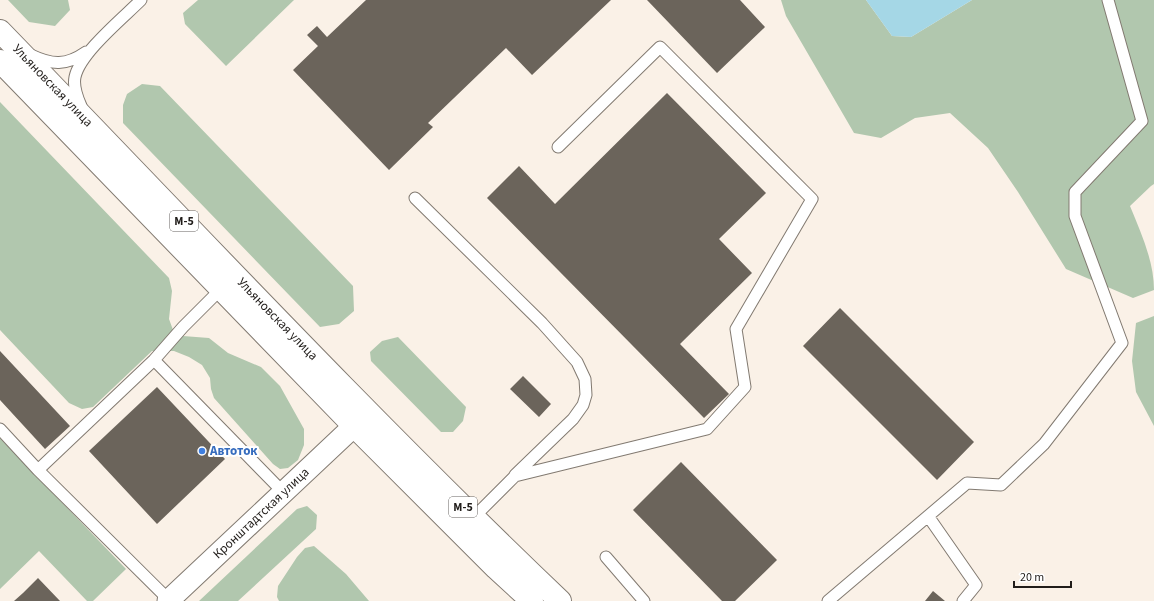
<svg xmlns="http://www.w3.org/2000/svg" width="1154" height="601" viewBox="0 0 1154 601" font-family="'Source Sans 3',sans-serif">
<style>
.green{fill:#b1c7ae}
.water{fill:#a5d7e6}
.building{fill:#6b645b}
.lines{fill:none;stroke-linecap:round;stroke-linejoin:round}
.lane-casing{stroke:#827a71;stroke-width:13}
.street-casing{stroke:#827a71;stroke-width:23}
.highway-casing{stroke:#827a71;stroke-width:24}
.lane{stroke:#fff;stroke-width:11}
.street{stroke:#fff;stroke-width:21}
.highway{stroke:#fff;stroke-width:22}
.shop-dot{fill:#3f7fe0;stroke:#fff;stroke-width:1.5}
.labels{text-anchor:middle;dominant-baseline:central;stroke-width:4;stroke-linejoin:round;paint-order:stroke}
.shield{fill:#fff;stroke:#64615f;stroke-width:1}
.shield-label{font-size:12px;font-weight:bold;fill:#211d1a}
.street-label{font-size:13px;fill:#211d1a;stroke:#fff}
.shop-label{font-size:13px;font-weight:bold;fill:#366cbe;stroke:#fff;text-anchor:start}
</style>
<rect width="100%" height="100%" fill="#faf1e7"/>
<!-- green -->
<path class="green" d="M8,0H68L70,10L55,26L29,22Z
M198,0H294L226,66L185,24L183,13Z
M781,0H866L892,36L911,37L972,0H1154V184L1151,186L1130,206C1141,233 1154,261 1154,290L1133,298L1066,269L1018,192L988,148L950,113L915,118L881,138L854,133L786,16Z
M142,84L160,86L353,286L354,311L339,324L320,327L123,123V105L127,94Z
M0,102L169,278L172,291L169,319L173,330L183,336L209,338L228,353L261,367L280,386L304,429V445L298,460L288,468L280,469L273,464L214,398L211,389L210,378L202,365L189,357L174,351H152L93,407L82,409L69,403L0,330Z
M1154,316V426L1136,392L1132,361L1136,323Z
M398,337L466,407L463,421L453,432H441L371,361L370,352L382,341Z
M0,438L126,569L93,601H87L39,551L0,589Z
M307,506L317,515L316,529L238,601H199L297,509Z
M314,546L346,574L369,601H279L277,597L278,586L297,557L305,548Z"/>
<!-- water -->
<path class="water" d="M866,0H972L911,37L892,36Z"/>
<!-- building -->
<path class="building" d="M366,0H611L532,75L506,48L428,123L433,127L389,170L293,70L318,46L307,35L317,26L327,37Z
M647,0H740L765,27L717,73Z
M667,93L766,193L719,239L752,273L680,344L729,394L704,418L487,198L519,166L555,204Z
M840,308L974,442L937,480L803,346Z
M0,351L70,426L45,449L0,400Z
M523,376L551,404L539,417L510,389Z
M157,387L225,459L157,524L89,451Z
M681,462L777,560L735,601H722L633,510Z
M38,578L60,601H14L23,593Z
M933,591L945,601H925Z"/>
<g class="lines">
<defs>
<path id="lane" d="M31,55C52,65 66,66 86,52
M81,106C77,97 73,87 75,77C80,53 123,18 141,0
M415,198L542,323L577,362L585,379L586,395L583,405L573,419L515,475
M154,360L283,492
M0,429L38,470L170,601
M38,470L154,360L183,327L221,289
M928,516L976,585L963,601
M474,517L515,476L707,429L745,387L736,329L812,199L660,47L558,147
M606,557L644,601
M828,601L967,483L1001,485L1044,444L1122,343L1075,216V192L1142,121L1108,0"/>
<g id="street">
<path id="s1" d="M168,601L354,426"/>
</g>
<g id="highway">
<path id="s2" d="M0,31C185,222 367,417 560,601"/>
<path d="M0,61L354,426L496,568L532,601"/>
</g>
</defs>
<!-- lane casing -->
<use href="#lane" class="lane-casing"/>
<!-- street casing -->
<use href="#street" class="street-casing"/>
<!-- highway casing -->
<use href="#highway" class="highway-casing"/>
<!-- lane -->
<use href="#lane" class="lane"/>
<!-- street -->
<use href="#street" class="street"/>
<!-- highway -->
<use href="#highway" class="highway"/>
</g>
<!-- markers -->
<circle class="shop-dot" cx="202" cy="451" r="4"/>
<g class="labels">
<!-- shield labels -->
<g class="shield">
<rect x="170" y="211" width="28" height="20" rx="3"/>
<rect x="449" y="497" width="28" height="20" rx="3"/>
</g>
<g class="shield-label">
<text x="184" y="221">М-5</text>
<text x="463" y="507">М-5</text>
</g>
<!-- street labels -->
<g class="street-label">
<text stroke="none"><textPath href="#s2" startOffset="76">Ульяновская улица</textPath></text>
<text stroke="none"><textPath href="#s2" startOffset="400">Ульяновская улица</textPath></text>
<text stroke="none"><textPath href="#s1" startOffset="128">Кронштадтская улица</textPath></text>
</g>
<!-- shop labels -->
<g class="shop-label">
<text x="210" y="451">Автоток</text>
</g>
</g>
<!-- scale -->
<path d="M1014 581v6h57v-6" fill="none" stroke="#211d1a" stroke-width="2"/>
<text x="1020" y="581" font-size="12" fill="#211d1a" stroke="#ffffff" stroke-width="3" paint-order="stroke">20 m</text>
</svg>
